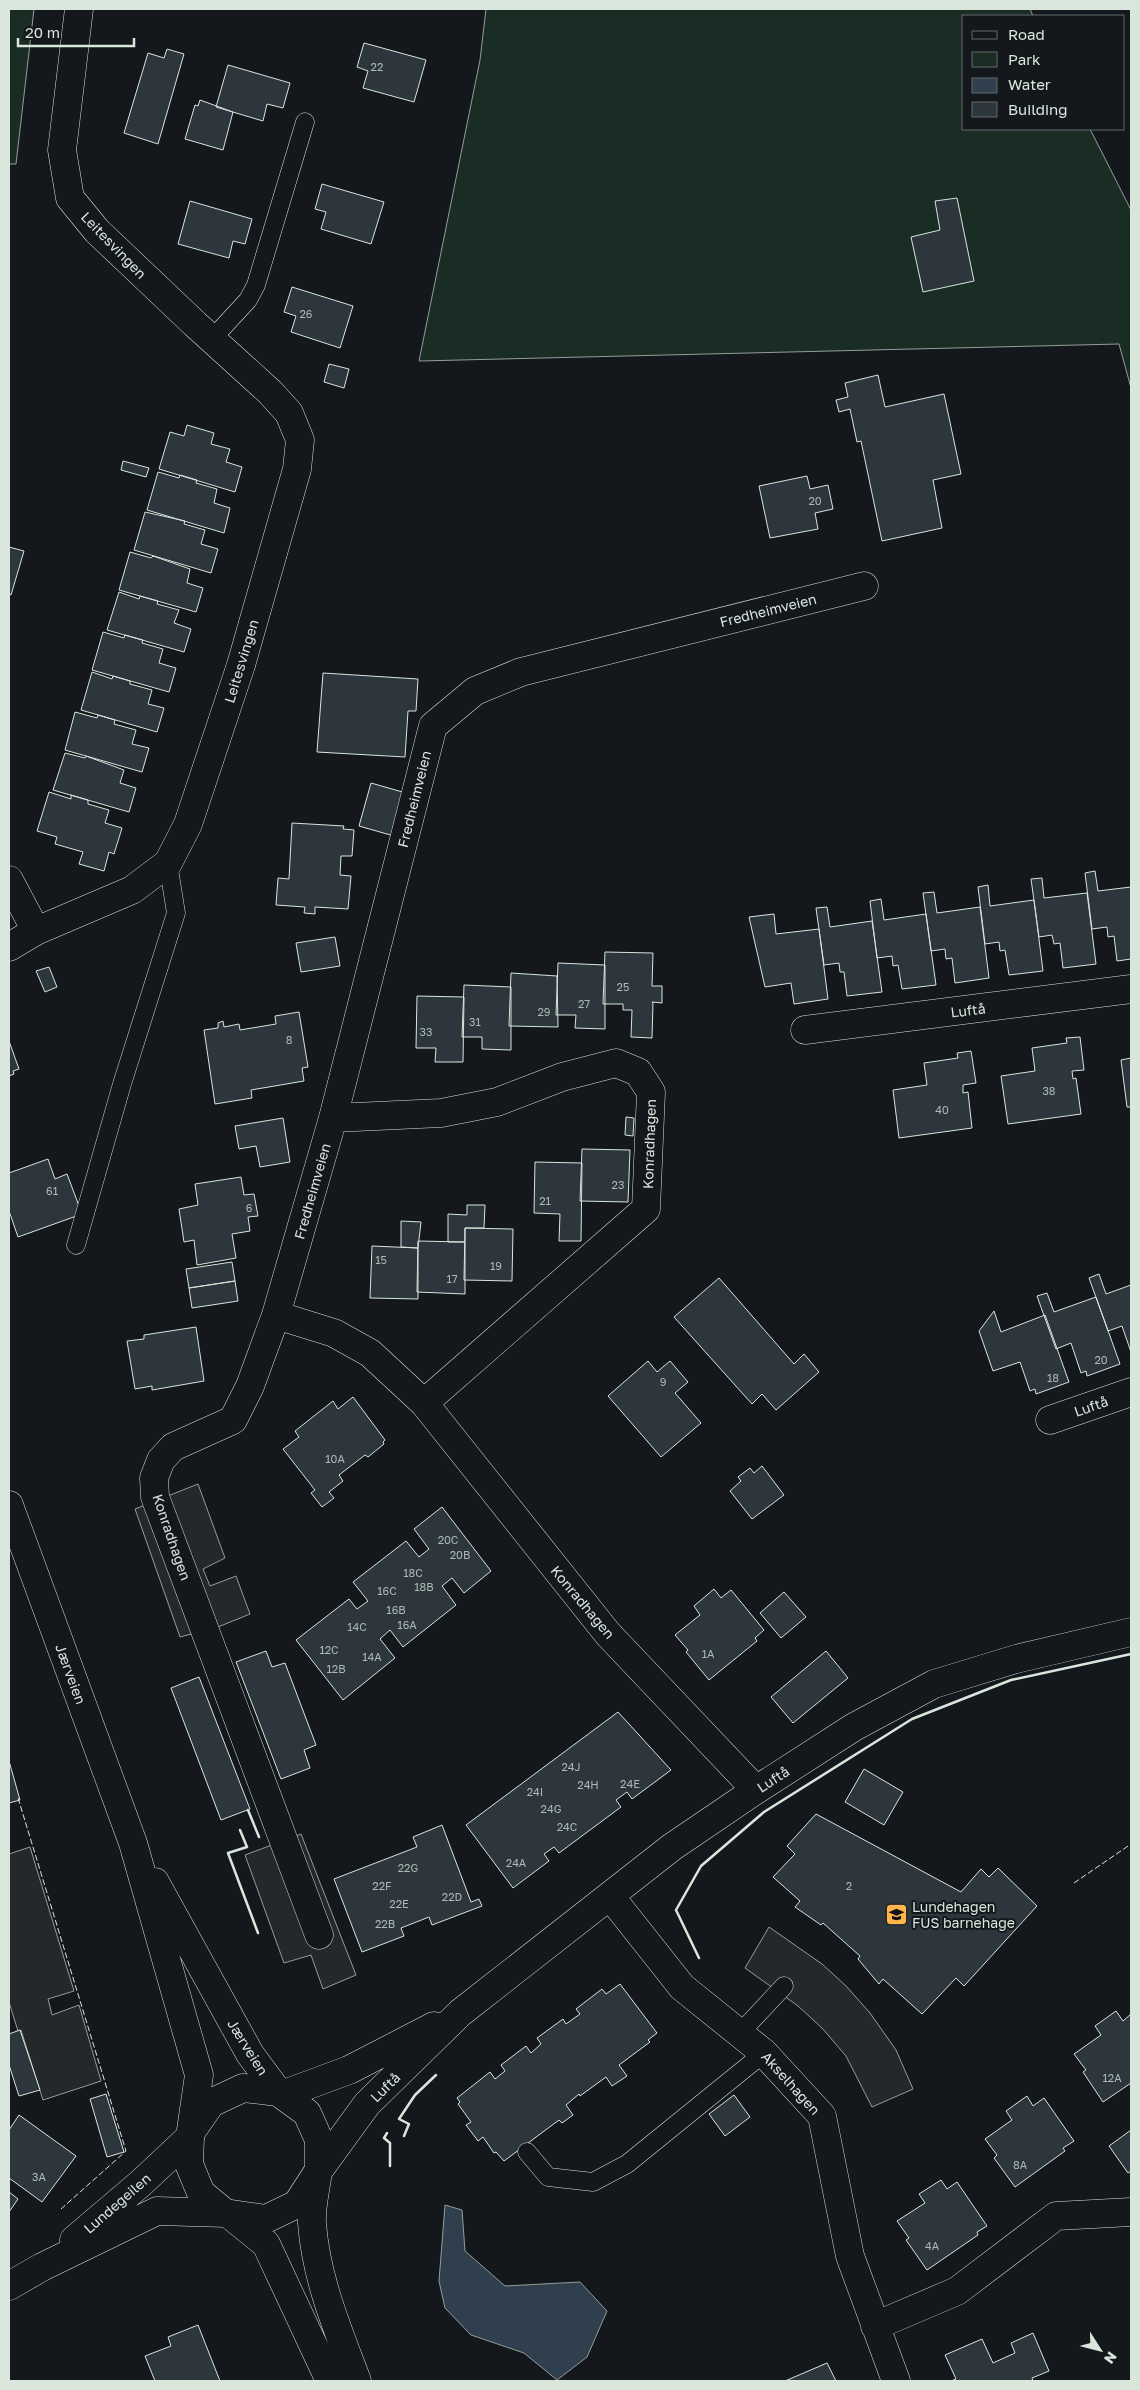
<svg xmlns="http://www.w3.org/2000/svg" width="1140" height="2390" viewBox="0 0 1140 2390" font-family="'Golos Text',sans-serif">
<style>
.green{fill:#1a2d24;stroke:#939e99}
.parking{fill:#24282b;stroke:#939e99}
.water{fill:#2f3f4d;stroke:#939e99}
.building{fill:#2c363c;stroke:#d8e6dc}
.lines{fill:none;stroke-linecap:round;stroke-linejoin:round}
.lane-casing{stroke:#d8e6dc;stroke-width:19}
.street-casing{stroke:#d8e6dc;stroke-width:29}
.primary-casing{stroke:#d8e6dc;stroke-width:29}
.lane{stroke:#14181c;stroke-width:18}
.street{stroke:#14181c;stroke-width:28}
.primary{stroke:#14181c;stroke-width:28}
.fence{stroke:#d8e6dc;stroke-width:1;stroke-dasharray:6 2.5;stroke-linecap:butt}
.wall{stroke:#d8e6dc;stroke-width:2.5}
.labels{text-anchor:middle;dominant-baseline:central;stroke-width:4;stroke-linejoin:round;paint-order:stroke}
.number-label{font-size:11px;fill:#adbab4}
.street-label{font-size:14px;fill:#d8e6dc;stroke:#14181c}
.poi-label{font-size:14px;fill:#d8e6dc;stroke:#14181c;text-anchor:start}
</style>
<rect width="100%" height="100%" fill="#14181c"/>
<!-- green -->
<path class="green" d="M9,9H34L16,164H9Z
M486,9H1030L1033,16H964V129H1090L1131,210V388L1119,344L419,361L480,60Z"/>
<!-- parking -->
<path class="parking" d="M198,1484L225,1558L203,1569L210,1586L236,1576L250,1614L218,1627L180,1637L135,1509Z
M301,1834L356,1975L323,1989L311,1955L284,1963L245,1855Z
M30,1847L74,1991L48,1999L52,2015L79,2005L101,2081L43,2100L21,2030L18,2031L9,2002V1854Z
M769,1927L822,1964L846,1986L870,2013L896,2050L913,2089L872,2107L846,2056L822,2028L798,2006L745,1968Z"/>
<!-- water -->
<path class="water" d="M445,2205L462,2210L465,2251L505,2286L580,2282L607,2311L587,2357L557,2380L524,2353L471,2335L445,2308L439,2281Z"/>
<!-- building -->
<path class="building" d="M364,43L426,60L414,102L363,88L368,71L357,67Z
M167,49L184,54L158,144L124,133L148,53L164,58Z
M228,65L290,83L283,108L267,104L263,121L216,107Z
M200,100L233,112L223,150L185,139L195,105L198,106Z
M322,184L384,202L371,244L321,229L326,212L315,209Z
M957,198L974,281L923,292L911,237L940,230L935,201Z
M190,201L252,219L245,244L233,241L229,258L178,244Z
M292,287L353,306L340,348L291,332L296,316L284,312Z
M329,364L349,369L344,388L324,382Z
M878,375L885,407L944,394L961,474L933,480L942,528L882,541L861,441L857,442L850,409L839,412L836,400L848,397L845,383Z
M187,425L214,433L211,444L230,449L226,462L242,467L235,492L159,469L170,432L184,436Z
M123,461L149,468L146,477L121,470Z
M158,472L179,478L180,475L197,480L196,483L217,489L214,503L230,508L224,533L147,510Z
M807,476L810,489L828,485L833,509L815,513L818,529L770,538L759,486Z
M145,512L185,521L184,524L205,530L201,544L218,549L211,573L134,550Z
M9,547L24,551L11,595L9,594Z
M130,552L151,558L153,556L190,569L187,583L203,588L196,612L119,590Z
M119,592L139,599L140,596L158,601L157,604L179,610L174,623L191,629L184,652L107,630Z
M103,632L124,638L125,635L143,640L142,643L163,649L159,663L176,668L169,692L92,670Z
M92,672L112,679L113,676L130,681V684L152,690L148,704L164,708L157,732L81,710Z
M323,673L418,679L416,711H408L405,757L317,752Z
M75,712L97,718L98,715L115,720L114,724L136,730L132,744L149,748L142,772L65,750Z
M65,753L85,758L86,756L124,770L120,783L136,788L129,812L53,790Z
M371,783L413,795L401,838L359,826Z
M49,792L71,799V795L88,800V804L109,810L105,823L122,828L114,854L109,852L104,871L79,864L83,852L55,844L57,837L37,831Z
M292,823L344,826L343,829L354,830L352,856H341L340,875L351,876L348,909L315,907V914L304,913L305,907L276,905L278,878L289,879Z
M1095,871L1098,891L1131,887V959L1117,961L1114,936L1108,937L1107,927L1092,929L1085,873Z
M1042,878L1044,898L1087,893L1096,964L1063,968L1060,943L1054,944L1052,935L1039,937L1031,879Z
M988,885L990,906L1034,900L1043,971L1009,975L1005,950L1000,951L999,942L985,944L978,887Z
M934,892L937,913L980,907L989,978L955,983L952,958L946,959L945,949L931,951L923,893Z
M881,899L884,920L926,914L936,985L902,989L898,965L893,966L892,956L877,958L870,901Z
M827,907L830,927L872,921L882,992L847,996L844,972H840L839,963L824,965L816,908Z
M774,914L776,934L819,929L828,999L794,1004L791,983L765,987L749,917Z
M335,937L340,966L301,972L296,943Z
M605,952L653,953L652,986H662V1003L652,1002L653,1003L652,1038L631,1037L632,1010H623V1004H603Z
M558,963L605,965V1029L575,1028L576,1015H556Z
M49,967L57,987L45,992L36,971Z
M511,973L557,976L558,1027L509,1026Z
M464,985L511,987V1050L482,1049V1037H462Z
M417,996L464,997L463,1062H435L436,1048H416Z
M299,1012L308,1067L302,1068L304,1081L251,1090L252,1098L215,1104L204,1030L218,1028V1023L223,1021L224,1027L239,1024L240,1030L276,1024L275,1016Z
M1080,1037L1084,1070L1072,1071L1073,1079L1076,1078L1081,1114L1008,1124L1001,1076L1035,1071L1032,1048L1067,1043L1066,1038Z
M9,1041L19,1069L13,1071L14,1074L9,1076Z
M971,1051L976,1083L963,1085V1093L968,1092L972,1128L899,1138L893,1090L927,1085L924,1063L958,1058L957,1053Z
M1131,1058V1107H1127L1121,1060Z
M626,1117L634,1118L633,1136L625,1135Z
M283,1118L290,1162L260,1167L256,1146L239,1149L235,1126Z
M582,1149L630,1150L628,1202L580,1201Z
M48,1159L55,1179L67,1174L82,1214L18,1237L9,1211V1173Z
M535,1162L582,1163L581,1241H559L560,1214L534,1213Z
M241,1177L244,1195L254,1194L258,1216L248,1217L250,1231L232,1234L236,1258L197,1265L194,1240L184,1242L179,1209L198,1205L195,1184Z
M467,1205H485L484,1228H465V1242H448V1214L467,1215Z
M401,1221L421,1222L418,1248L401,1247Z
M465,1228L513,1229L512,1281L464,1280Z
M418,1241L465,1242V1294L417,1292Z
M372,1246L418,1248V1299L370,1298Z
M232,1262L235,1281L189,1288L186,1269Z
M1099,1274L1106,1294L1131,1285V1352L1122,1326L1108,1331L1089,1278Z
M719,1278L794,1364L804,1354L819,1372L776,1410L762,1394L752,1404L674,1317Z
M235,1281L238,1301L192,1308L189,1288Z
M1047,1293L1054,1312L1096,1297L1120,1364L1087,1376L1086,1371L1081,1373L1071,1343L1056,1349L1037,1296Z
M994,1311L1001,1332L1045,1315L1069,1382L1036,1394L1035,1389L1030,1391L1020,1362L993,1371L979,1331Z
M196,1327L204,1381L152,1390V1386L135,1389L127,1341L144,1339V1335Z
M648,1361L657,1372L670,1361L688,1382L675,1393L701,1423L661,1457L608,1396Z
M353,1397L385,1440L383,1442L384,1444L368,1457L365,1455L339,1475L343,1481L329,1492L334,1498L322,1507L311,1493L315,1490L283,1449L299,1437L295,1431L333,1401L338,1409Z
M762,1466L784,1495L752,1519L730,1491L741,1481L738,1477L750,1468L754,1473Z
M442,1507L491,1571L464,1593L452,1578L442,1586L456,1605L403,1647L390,1630L380,1639L395,1658L343,1700L296,1640L349,1599L357,1609L368,1601L353,1582L406,1541L419,1557L429,1549L414,1529Z
M714,1589L721,1598L731,1590L764,1630L755,1638L757,1641L709,1680L686,1652L688,1650L675,1635L700,1615L694,1606Z
M784,1592L806,1617L781,1638L760,1613Z
M266,1651L272,1667L285,1663L316,1745L304,1750L310,1768L281,1779L236,1662Z
M826,1651L848,1678L793,1723L771,1697Z
M199,1677L250,1809L221,1820L171,1688Z
M618,1712L671,1770L632,1799L627,1792L616,1800L621,1807L559,1853L554,1847L544,1854L549,1861L513,1888L466,1825Z
M9,1761L20,1800L9,1803Z
M864,1769L903,1792L884,1825L845,1802Z
M816,1814L961,1892L981,1869L989,1877L998,1868L1037,1906L964,1986L956,1978L922,2014L883,1979L879,1984L858,1959L860,1956L823,1923L821,1925L795,1907L800,1901L773,1877L795,1854L787,1846Z
M442,1825L471,1902L479,1899L482,1906L432,1925L429,1917L401,1928L404,1936L362,1952L334,1879L417,1847L413,1837Z
M620,1984L657,2033L648,2040L650,2042L619,2065L627,2076L612,2086L606,2077L580,2096L579,2094L566,2105L573,2115L562,2123L559,2120L504,2161L496,2152L494,2153L483,2137L478,2141L466,2125L471,2122L458,2104L460,2102L457,2098L490,2072L495,2079L505,2071L501,2065L526,2046L531,2053L541,2044L537,2038L563,2019L566,2024L580,2014L576,2009L602,1989L606,1994Z
M1116,2011L1123,2021L1131,2014V2083L1103,2102L1083,2072L1086,2070L1074,2054L1101,2035L1095,2026Z
M20,2030L40,2090L19,2096L9,2065V2034Z
M106,2094L124,2152L107,2157L90,2099Z
M734,2095L750,2117L725,2136L709,2114Z
M1027,2096L1033,2106L1044,2098L1074,2141L1063,2148L1065,2151L1015,2187L994,2158L997,2155L985,2139L1012,2120L1006,2111Z
M19,2115L76,2156L42,2202L9,2178V2130Z
M1131,2130V2171L1128,2173L1109,2146Z
M941,2180L947,2189L957,2182L987,2226L977,2232L978,2235L927,2270L906,2240L909,2238L897,2221L925,2203L919,2194Z
M9,2192L18,2199L9,2212Z
M198,2325L220,2381H155L145,2356L171,2346L168,2337Z
M1033,2333L1049,2371L1032,2378L1033,2381H951L956,2379L945,2355L982,2339L993,2363L1015,2353L1011,2343Z
M827,2363L836,2381H785Z"/>
<g class="lines">
<defs>
<path id="lane" d="M212,339L248,300L256,285L305,122
M76,1245L122,1084L176,913L168,863
M740,2033L784,1986
M527,2152L548,2177L593,2182L627,2164L764,2053"/>
<path id="street" d="M9,880L36,931
M9,947L36,931L132,890L168,863L188,824L241,665L297,469L300,440L289,413L270,392L195,324L97,231L70,198L62,150L79,9
M805,1030L1131,989
M333,1118L441,1113L497,1102L562,1077L616,1063L638,1072L651,1092L646,1209L424,1403
M276,1315L334,1333L370,1353L424,1403L608,1634L756,1790
M1050,1420L1131,1392
M610,1896L682,1987L764,2053L822,2116L850,2256L896,2381
M319,1935L155,1497L154,1478L161,1460L173,1447L233,1420L250,1386L276,1315L333,1118L433,726L475,691L521,672L864,586
M284,2094L349,2070L434,2026
M319,2170L367,2104L460,2013L672,1847L756,1790L854,1727L934,1684L1016,1659L1131,1632
M74,2240L141,2183L190,2137
M9,2286L42,2267L157,2211L225,2213
M875,2326L957,2291L1056,2216L1131,2212"/>
<path id="primary" d="M9,1505L133,1843L199,2075L190,2137L189,2164L201,2193L225,2213L266,2219L297,2204L319,2170V2140L307,2113L278,2092L243,2088L211,2103L191,2132
M155,1882L250,2054L278,2092
M317,2178C315,2192 311,2209 312,2223C316,2279 338,2330 357,2381
M230,2215L266,2244L330,2381"/>
</defs>
<!-- lane casing -->
<use href="#lane" class="lane-casing"/>
<!-- street casing -->
<use href="#street" class="street-casing"/>
<!-- primary casing -->
<use href="#primary" class="primary-casing"/>
<!-- lane -->
<use href="#lane" class="lane"/>
<!-- street -->
<use href="#street" class="street"/>
<!-- primary -->
<use href="#primary" class="primary"/>
<!-- fence -->
<path class="fence" d="M18,1798L126,2151L61,2209
M1074,1883L1131,1844"/>
<!-- wall -->
<path class="wall" d="M248,1810L259,1837
M240,1830L247,1847L228,1853L258,1933
M699,1958L676,1910L701,1866L764,1812L912,1719L1011,1680L1131,1654
M387,2133L384,2138L390,2143V2166
M404,2136L409,2124L399,2119L415,2095L436,2075"/>
</g>
<!-- icons -->
<defs>
<symbol id="school-square" viewBox="-11 -11 22 22"><rect x="-9" y="-9" width="18" height="18" rx="4" fill="#ffb74d" stroke="#14181c"/><path d="M0-5L7-2L0 1L-7-2ZM-4 1L0 2.5L4 1V4Q0 6-4 4Z" fill="#111"/></symbol>
</defs>
<g fill-rule="evenodd">
<use href="#school-square" x="884" y="1902" width="25" height="25"/>
</g>
<g class="labels">
<!-- number labels -->
<g class="number-label">
<text x="377" y="66">22</text>
<text x="306" y="313">26</text>
<text x="815" y="500">20</text>
<text x="623" y="986">25</text>
<text x="584" y="1003">27</text>
<text x="544" y="1011">29</text>
<text x="475" y="1021">31</text>
<text x="426" y="1031">33</text>
<text x="289" y="1039">8</text>
<text x="1049" y="1090">38</text>
<text x="942" y="1109">40</text>
<text x="618" y="1184">23</text>
<text x="52" y="1190">61</text>
<text x="545" y="1200">21</text>
<text x="249" y="1207">6</text>
<text x="381" y="1259">15</text>
<text x="496" y="1265">19</text>
<text x="452" y="1278">17</text>
<text x="1101" y="1359">20</text>
<text x="1053" y="1377">18</text>
<text x="663" y="1381">9</text>
<text x="335" y="1458">10A</text>
<text x="448" y="1539">20C</text>
<text x="460" y="1554">20B</text>
<text x="413" y="1572">18C</text>
<text x="424" y="1586">18B</text>
<text x="387" y="1590">16C</text>
<text x="396" y="1609">16B</text>
<text x="407" y="1624">16A</text>
<text x="357" y="1626">14C</text>
<text x="329" y="1649">12C</text>
<text x="708" y="1653">1A</text>
<text x="372" y="1656">14A</text>
<text x="336" y="1668">12B</text>
<text x="571" y="1766">24J</text>
<text x="630" y="1783">24E</text>
<text x="588" y="1784">24H</text>
<text x="535" y="1791">24I</text>
<text x="551" y="1808">24G</text>
<text x="567" y="1826">24C</text>
<text x="516" y="1862">24A</text>
<text x="408" y="1867">22G</text>
<text x="382" y="1885">22F</text>
<text x="849" y="1885">2</text>
<text x="452" y="1896">22D</text>
<text x="399" y="1903">22E</text>
<text x="385" y="1923">22B</text>
<text x="1112" y="2077">12A</text>
<text x="1020" y="2164">8A</text>
<text x="39" y="2176">3A</text>
<text x="932" y="2245">4A</text>
</g>
<!-- street labels -->
<g class="street-label">
<text transform="translate(114 245) rotate(46)">Leitesvingen</text>
<text transform="translate(768 610) rotate(-14)">Fredheimveien</text>
<text transform="translate(241 661) rotate(-73)">Leitesvingen</text>
<text transform="translate(414 799) rotate(-76)">Fredheimveien</text>
<text transform="translate(968 1010) rotate(-7)">Luftå</text>
<text transform="translate(649 1144) rotate(-88)">Konradhagen</text>
<text transform="translate(312 1191) rotate(-74)">Fredheimveien</text>
<text transform="translate(1091 1406) rotate(-19)">Luftå</text>
<text transform="translate(172 1537) rotate(71)">Konradhagen</text>
<text transform="translate(583 1602) rotate(50)">Konradhagen</text>
<text transform="translate(71 1674) rotate(70)">Jærveien</text>
<text transform="translate(773 1779) rotate(-33)">Luftå</text>
<text transform="translate(248 2047) rotate(58)">Jærveien</text>
<text transform="translate(791 2083) rotate(48)">Akselhagen</text>
<text transform="translate(385 2087) rotate(-45)">Luftå</text>
<text transform="translate(117 2203) rotate(-41)">Lundegeilen</text>
</g>
<!-- poi labels -->
<g class="poi-label">
<text x="912" y="1906">Lundehagen<tspan x="912" dy="16">FUS barnehage</tspan></text>
</g>
</g>
<!-- border -->
<rect width="1140" height="2390" fill="none" stroke="#d8e6dc" stroke-width="20"/>
<!-- legend -->
<rect x="962" y="15" width="162" height="115" fill="#14181c" stroke="#626a69"/>
<rect x="972" y="31" width="25" height="8" fill="#14181c" stroke="#626a69"/>
<text x="1008" y="40" font-size="15" fill="#d8e6dc">Road</text>
<rect x="972" y="52" width="25" height="15" fill="#1a2d24" stroke="#626a69"/>
<text x="1008" y="65" font-size="15" fill="#d8e6dc">Park</text>
<rect x="972" y="78" width="25" height="15" fill="#2f3f4d" stroke="#626a69"/>
<text x="1008" y="90" font-size="15" fill="#d8e6dc">Water</text>
<rect x="972" y="102" width="25" height="15" fill="#2c363c" stroke="#626a69"/>
<text x="1008" y="115" font-size="15" fill="#d8e6dc">Building</text>
<!-- north arrow -->
<g transform="translate(1100 2350) rotate(126)" stroke="#14181c" stroke-width="4" paint-order="stroke">
<path d="M0-4L9 19L0 12L-9 19Z" fill="#d8e6dc"/>
<text y="-8" font-size="14" font-weight="bold" text-anchor="middle" fill="#d8e6dc">N</text>
</g>
<!-- scale -->
<path d="M18 38v8h116v-8" fill="none" stroke="#d8e6dc" stroke-width="2.5"/>
<text x="25" y="38" font-size="15" fill="#d8e6dc" stroke="#14181c" stroke-width="4" paint-order="stroke">20 m</text>
</svg>
